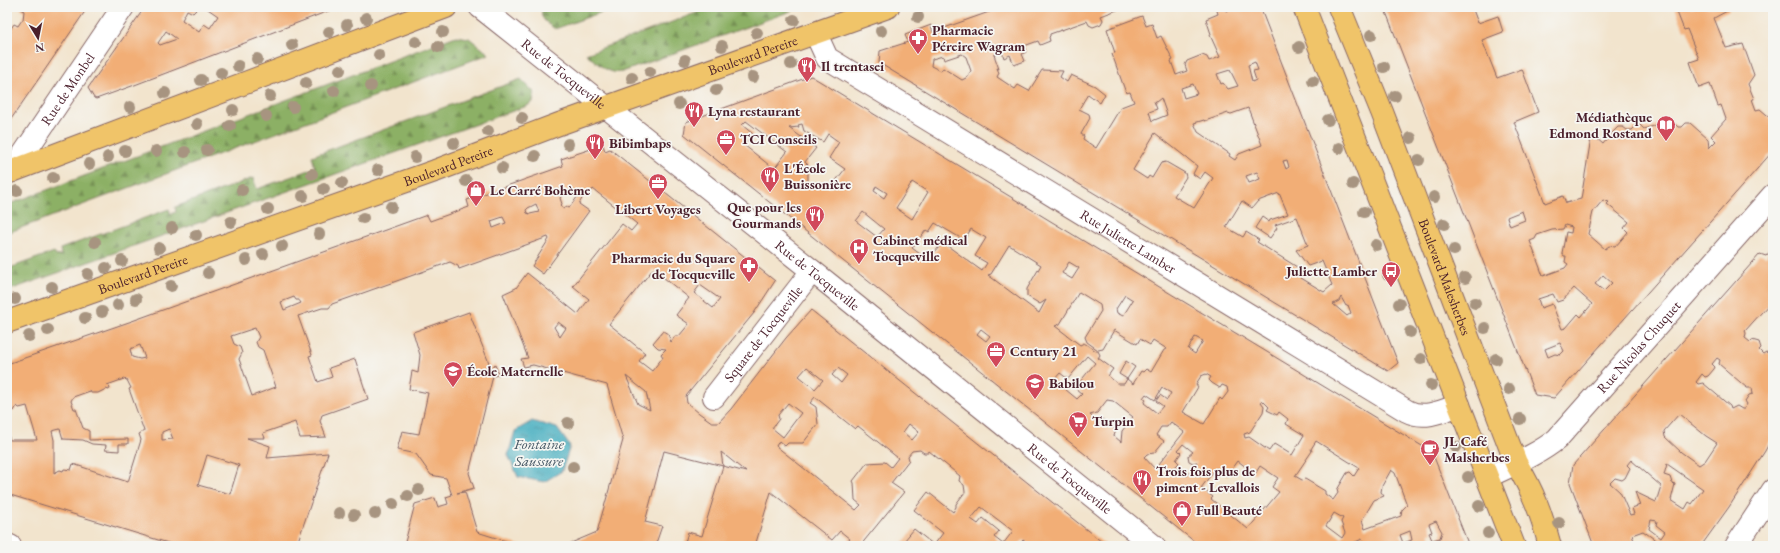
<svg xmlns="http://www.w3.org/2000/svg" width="1780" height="553" viewBox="0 0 1780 553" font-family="'EB Garamond',serif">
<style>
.forest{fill:url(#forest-firs);stroke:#6b6848}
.water{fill:url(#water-ripples);stroke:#446474}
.building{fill:#f2ae76;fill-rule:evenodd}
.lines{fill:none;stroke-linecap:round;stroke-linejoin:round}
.minor-casing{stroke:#856464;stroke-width:24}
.major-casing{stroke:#856464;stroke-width:24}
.minor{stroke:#fff;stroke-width:22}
.major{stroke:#f0c469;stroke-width:22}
.tree{fill:#a79480}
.labels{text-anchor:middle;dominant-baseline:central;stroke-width:3.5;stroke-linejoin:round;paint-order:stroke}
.poi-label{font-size:14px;font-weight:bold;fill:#4a1f2b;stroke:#f6f6f2;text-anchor:start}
.street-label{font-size:14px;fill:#4a1f2b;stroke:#f6f6f2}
.water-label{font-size:15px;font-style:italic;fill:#455765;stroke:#f6f6f2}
</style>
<defs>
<pattern id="forest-firs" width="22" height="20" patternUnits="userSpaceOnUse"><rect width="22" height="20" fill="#8cb065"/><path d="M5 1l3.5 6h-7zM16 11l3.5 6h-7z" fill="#748f53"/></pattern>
<pattern id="water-ripples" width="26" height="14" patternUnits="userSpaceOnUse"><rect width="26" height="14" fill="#3eaabd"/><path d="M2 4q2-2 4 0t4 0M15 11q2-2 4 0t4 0" fill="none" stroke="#368a9a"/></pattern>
</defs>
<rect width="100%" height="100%" fill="#f6f6f2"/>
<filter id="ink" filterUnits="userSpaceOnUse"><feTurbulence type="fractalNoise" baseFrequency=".025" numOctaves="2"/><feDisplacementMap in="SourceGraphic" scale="8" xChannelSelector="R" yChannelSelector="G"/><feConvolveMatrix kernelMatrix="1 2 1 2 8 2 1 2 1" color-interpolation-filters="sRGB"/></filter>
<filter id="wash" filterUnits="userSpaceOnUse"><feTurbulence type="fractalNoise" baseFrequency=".012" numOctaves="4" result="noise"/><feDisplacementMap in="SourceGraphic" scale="16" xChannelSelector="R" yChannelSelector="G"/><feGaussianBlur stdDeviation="0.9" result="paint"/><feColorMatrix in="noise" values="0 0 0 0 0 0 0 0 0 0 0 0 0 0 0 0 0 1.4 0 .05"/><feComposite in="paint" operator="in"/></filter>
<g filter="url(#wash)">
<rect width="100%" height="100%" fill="#f2e4cd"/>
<!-- forest -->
<path class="forest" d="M543,7H616L555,29C547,23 538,18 543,7Z
M712,7H721L723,11L728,9V7H802L622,72C607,75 597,62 586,54Z
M456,36L469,38L489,54L7,233V205Z
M521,79L534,92L533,102L527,106L7,291V269L54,252L56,256L61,255L60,249L169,209L171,214L176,212L175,207L253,178L257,189L315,168L312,156Z"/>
<!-- water -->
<path class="water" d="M532,421L557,428L570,446L562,471L544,482L518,477L508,455L515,431Z"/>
<g id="blocks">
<!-- building -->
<path class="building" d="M19,7H88L7,125V34L14,24L18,26L22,20H23L24,11Z
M145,7H195L196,10L193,13L187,10L182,20L199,32L204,24L210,28L218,16L205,7H339L132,86L96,99L94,98L88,88ZM166,31L177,39L160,45L158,43Z
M1003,7H1125L1101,16L1103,20L1101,24L1093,27L1089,25L1087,21L1050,34V36L1049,37L1050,41L1040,45L1038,41L1024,46L1026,52L1022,54L1025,61L1014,65L1010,55L1004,58L1002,52L994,55L999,69L997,68L999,73L997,77L1015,89L1018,85L1029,91L1042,70L1063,71L1060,77L1067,82L1071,75L1095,86L1105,94L1100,103L1088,94L1079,109L1089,114L1090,118L1081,134L1084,136L1083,139L1096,148L1121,107L1134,102L1130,92L1126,93L1112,54L1115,53L1107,29L1142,16L1146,26L1152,24L1157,38L1161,36L1173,60L1171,61L1176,75L1187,71L1185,65L1187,61L1202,55L1207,57L1209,61L1220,57L1210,35L1211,34L1206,19L1218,14L1216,7H1225L1226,11L1235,7H1260L1398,363L1388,371L879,63L880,51L908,42L905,35L931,25L933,32ZM962,54L966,57L971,71L966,78L962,80L943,68L941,71L931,66L932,59L943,56L944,60ZM1255,62L1258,70L1253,71L1256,80L1252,82L1248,65ZM1230,70L1238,86L1228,89L1223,83L1221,84L1217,74ZM1193,84L1197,94L1184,98L1181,88ZM1161,98L1167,115L1152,121L1149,112L1157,109L1154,101L1156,102ZM1248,108L1262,145L1239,154L1235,160L1229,156L1230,154L1198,132L1194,123L1204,120L1205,121L1228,113L1231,114ZM1155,133L1197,166L1193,174L1200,179L1205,172L1213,178L1194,208L1174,196L1186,177L1185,173L1166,162L1161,163L1152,178L1149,176L1147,179L1133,170ZM1287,160L1289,167L1286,169L1283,161ZM1257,172L1260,179L1249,183L1246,176ZM1279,193L1288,214L1270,220L1269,222L1262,217L1255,228L1270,238L1277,228L1275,225L1297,217L1308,245L1296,250L1308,266L1322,261L1332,285L1324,292L1301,278L1305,272L1257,242L1259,240L1246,232L1243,237L1226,227L1242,201L1252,208L1258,201ZM1341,297L1346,306L1348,305L1351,313L1347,316L1333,304L1339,301Z
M1384,7H1472L1478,23L1498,16L1503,32L1482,40L1497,78L1522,69L1538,112L1514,122L1545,203L1563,196L1566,203L1581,199L1591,138L1595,137L1603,144L1608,138L1613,139L1612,133L1618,127H1623L1627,130H1632L1636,126L1640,125L1644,129L1657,125L1661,128H1666L1669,124L1674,123L1678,127H1682L1686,123H1690L1708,139L1709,148L1716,141L1711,136L1726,119L1721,105L1718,106L1710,84L1699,88L1690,62L1699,59L1687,29L1684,30L1675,7H1728L1729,10L1714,18L1726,48L1743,44L1754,75L1748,84L1754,99H1752L1756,110L1760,109L1773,120V151L1554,398L1535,395ZM1603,200L1609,202L1607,204L1629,222L1624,228L1628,232L1615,247L1609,246L1605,249L1588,234L1593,212ZM1522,211L1525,220L1510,226L1507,217ZM1565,225L1572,227L1571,233L1566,232L1562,253L1564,256H1566L1565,262L1568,264L1565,268L1543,276L1530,241L1535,239L1537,235L1552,230L1563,229ZM1603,275L1612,283L1604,291L1595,284ZM1574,288L1592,304L1581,317L1578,314L1566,328L1562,329L1552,304L1541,308L1538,299L1553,294L1557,302L1563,300ZM1560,343L1564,351L1560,355L1555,354L1548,357L1545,349Z
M811,76L1432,452L1469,546H1370L1369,543L1364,544L1362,539L1351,544L1353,546H1200L684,134L686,122ZM746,121L787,152L774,169L744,145L753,134L742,125ZM802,124L804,131L823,142L828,134L839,142L829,158L845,169L830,188L825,183L811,185L806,182L808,180V173L804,171L808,165L805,162L816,148L789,128L799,127L798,125ZM912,182L928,192L912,219L896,208ZM876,186L887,193L884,198L874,191ZM863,212L884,229L877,237L856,221ZM935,223L964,240L971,229L986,238L975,256L987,263L982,271L938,239L935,244L939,247L928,260L912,248L926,230L929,232ZM1009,245L1041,265L1027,289V296L1040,304L1046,300L1039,313L988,275L991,274ZM1069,262L1079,268L1072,279L1062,273ZM1079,292L1100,305L1101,311L1085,337L1087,342L1098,350L1103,349L1114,330L1137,344L1140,339L1150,345L1153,340L1167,349L1164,350L1151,372L1146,369L1143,372L1141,371L1133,384L1127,379L1124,384H1118L1108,376L1113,369L1098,358L1100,355L1098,351H1096L1084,343L1080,345L1055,326L1060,324ZM1125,295L1133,300L1123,316L1117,313L1116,309ZM981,329L990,336L986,341L977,334ZM1195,337L1203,341L1195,354L1188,349ZM1087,356L1095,363L1075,388L1082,394L1077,399L1054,380L1060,373L1068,379ZM1206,374L1211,377L1209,380L1212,383L1220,388L1222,385L1227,387L1228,392L1222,400L1220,398L1204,424L1183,412L1198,387L1196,384L1201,376ZM1162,388L1171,393L1167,400L1160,395L1156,401L1163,406L1157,413L1144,403L1146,400L1143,398L1146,394L1155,400ZM1107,400L1113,401L1133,417L1122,431L1121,442L1114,436L1116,430L1102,419H1098L1097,421L1090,415L1097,413ZM1262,400L1269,407L1267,410L1277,415L1279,412L1288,419L1286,424L1304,435L1292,455L1274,444L1269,451L1249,437L1245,438L1244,434L1250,432L1263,412L1264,406L1261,402ZM1171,422L1184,432L1155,469L1144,457L1147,454L1154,453L1164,441L1156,435L1161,427H1167ZM1316,441L1359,468L1354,476L1350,472L1347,473L1337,490L1338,493L1333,500L1325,494V491L1305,479L1302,480L1295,476L1312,451L1311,449ZM1183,444L1193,452L1188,456L1189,461L1193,463L1197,462L1187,476L1175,467L1179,463L1176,460L1181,453L1178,450ZM1238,461L1255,474L1260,466L1278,478L1272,487L1279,492L1248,529L1211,499L1213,497L1201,488L1216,468L1227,476ZM1391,470L1395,473L1407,505L1402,510L1401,516L1365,529L1362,520L1374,500L1384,496L1381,492L1382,486ZM1334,513L1343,518L1341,522L1345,533L1342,538L1326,526ZM1436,521L1442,532L1440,538L1432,540L1429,533L1432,532L1429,524ZM1410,531L1412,540L1403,543L1400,535Z
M603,145L605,151L610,149L775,281L754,313L686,396L687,403L699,413L713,423H718L731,409L786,338L811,310L1107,546H1031L1023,540L1018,546H900L914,529L934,545L943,533L914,510L928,492L953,512L956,507V504L965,492L964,485L959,481L960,476L929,451L928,453H924L920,450L912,451L908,456L909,460L891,483L904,492L860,546H844L850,539L840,531L832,540L771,492L755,546H684L688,532L702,536L723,466L664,451L645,522L662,526L655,546L638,544L634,546H564L597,532L623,440L607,385L533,365L524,367L521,359L528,358L503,294L516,288L527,273L578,314L589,299L573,286L622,224L631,231L637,224L593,189L588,195H584L579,204L589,211L543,274L532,266L549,239L548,237L459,269L458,266L450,262L332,304L329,308H322L298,316L312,355L309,356L318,382L332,377L329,368L355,359L368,399L322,415L320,421L326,437L300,438L295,422L263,433L265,438H247L270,446L267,458L328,453L298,541L315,546H178L7,494V432L10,440H37L27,406L19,408L17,406L14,411L8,410L7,364L132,321L427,215L430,221L469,207L467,200L563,166L561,159ZM570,191L578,196L569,208L566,206L564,209L560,206L562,204L560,198L562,195H568ZM536,204L539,212L530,214L527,213L526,210L528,208ZM503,217L506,223L493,228L491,221ZM653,269L689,298L676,315L689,324L679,336H675L671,342L668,334L663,331L653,343L658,348L666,349L661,354L663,357L652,371L639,361L645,353L609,324ZM700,285L720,299L713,308L694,293ZM294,297L296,300H299L301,303L284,310L281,302ZM558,322L566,328L560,337L554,327ZM255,328L259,337L256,342L258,347L263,350L276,387L252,396L239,359L242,353L240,347L234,344L231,336ZM140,345L145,358L140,359L132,357L130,349ZM807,367L823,380L815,389L799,376ZM838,368L847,375L841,383L832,375ZM626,376L646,392L650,410L638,404ZM124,379L127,380L131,388L129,389L144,431L139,434L141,440L128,482L73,464L71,470L64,469L63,471L60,470L54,473V440L52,431L60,429L63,439L83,440L92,444L106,445L105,450L119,451V444H128V439L89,440V431L83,428L76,409H74L71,401L73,397L90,391L91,393H98L106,389L109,390L110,388L107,385ZM815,397L855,429L858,426L898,458L891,467L885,462L867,463L853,481L854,483L855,500L861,505L856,510L776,446L779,441L785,446L788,443H803L818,424L816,407L810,403ZM788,403L801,413L783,437L772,428L779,419L778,415ZM909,424L919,432L912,440L903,432ZM169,429L173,439L162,440V432ZM721,452L746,472L723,466ZM207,455L239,465L230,494L198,485ZM981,507L1013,531L1003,544L994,537L999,531L983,518L978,524L971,519Z
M1773,248V306L1770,303L1745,331L1746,333L1745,338L1750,342L1752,340L1759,342L1761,348L1759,350L1763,354L1766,352L1772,354L1773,352V436L1765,451L1729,507L1701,546H1654L1657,541L1643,531L1632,535L1636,546H1594L1570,483L1573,465L1760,254L1766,256ZM1717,358L1720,360L1719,364L1747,388H1752L1753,394L1749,395L1745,401L1747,404L1744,409H1742L1737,406L1731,409L1730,406L1703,383L1698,384L1696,382L1702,374L1705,377L1708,376L1714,369L1715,367L1712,364ZM1679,414L1706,436L1717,443L1705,461L1699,465L1681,452L1665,437L1664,431ZM1631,460L1661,486L1656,502L1635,492L1640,505L1632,508L1634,514L1630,515L1620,492L1610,483L1615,478L1622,480L1625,478L1630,468L1627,465ZM1667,464L1703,489L1692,504L1689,502L1685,509L1671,500L1675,484L1672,483L1670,477L1664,475ZM1651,520L1657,521L1656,525L1665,532L1661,538L1649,529Z
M469,312L491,368L495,365L499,375L493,376L469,473L474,488L457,493L465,492L477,532L522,546H404L415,504L435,498L438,507L448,504L446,497L452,495L446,478L431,475L416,454L397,450L402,431L419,434L428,393L409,389L412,371L418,373L420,355L413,332Z
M1126,361L1135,367L1127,379L1119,374Z"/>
</g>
</g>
<g filter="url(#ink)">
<use href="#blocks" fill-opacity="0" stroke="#856464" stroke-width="1"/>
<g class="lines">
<defs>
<g id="minor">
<path id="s1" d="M480,7L830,285L1154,546"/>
<path id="s2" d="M816,34L827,58L1407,411C1424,420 1443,411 1459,405"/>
<path id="s3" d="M12,171L123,7"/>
<path id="s4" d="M714,397L812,271"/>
<path id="s5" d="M1487,477C1511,465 1536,456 1557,439L1773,195"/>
<path d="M7,545L10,546"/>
<path d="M1736,546L1773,490"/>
</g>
<g id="major">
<path d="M1304,7L1514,546"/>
<path id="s6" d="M1339,7L1382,112L1516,463C1534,493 1541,513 1550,546"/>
<path d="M7,173L446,7"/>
<path id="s7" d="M7,322L435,171L559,124L888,7"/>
</g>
</defs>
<!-- minor casing -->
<use href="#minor" class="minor-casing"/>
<!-- major casing -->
<use href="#major" class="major-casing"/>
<!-- minor -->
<use href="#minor" class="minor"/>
<!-- major -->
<use href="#major" class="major"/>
</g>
<!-- trees -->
<g class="tree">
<circle cx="918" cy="17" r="6"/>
<circle cx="366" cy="18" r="6"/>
<circle cx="794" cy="20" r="6"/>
<circle cx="347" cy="25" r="6"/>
<circle cx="881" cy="31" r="6"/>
<circle cx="329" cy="32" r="6"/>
<circle cx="443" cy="32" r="6"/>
<circle cx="757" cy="33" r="6"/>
<circle cx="1371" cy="35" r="6"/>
<circle cx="416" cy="42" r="6"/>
<circle cx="292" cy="45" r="6"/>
<circle cx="722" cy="46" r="6"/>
<circle cx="438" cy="47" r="6"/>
<circle cx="1299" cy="47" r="6"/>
<circle cx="379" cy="55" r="6"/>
<circle cx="257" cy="59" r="6"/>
<circle cx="685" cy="60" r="6"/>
<circle cx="791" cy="64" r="6"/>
<circle cx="238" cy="66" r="6"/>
<circle cx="1384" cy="67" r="6"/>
<circle cx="340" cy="70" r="6"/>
<circle cx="650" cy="72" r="6"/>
<circle cx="221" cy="73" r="6"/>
<circle cx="753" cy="77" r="6"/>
<circle cx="632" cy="78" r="6"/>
<circle cx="201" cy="80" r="6"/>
<circle cx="1313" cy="81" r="6"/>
<circle cx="306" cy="83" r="6"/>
<circle cx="371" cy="86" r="6"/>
<circle cx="716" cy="90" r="6"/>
<circle cx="334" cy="91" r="6"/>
<circle cx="165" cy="93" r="6"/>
<circle cx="270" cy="96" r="6"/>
<circle cx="1395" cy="96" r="6"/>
<circle cx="679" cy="104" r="6"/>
<circle cx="130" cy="107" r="6"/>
<circle cx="293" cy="107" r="6"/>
<circle cx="233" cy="110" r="6"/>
<circle cx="266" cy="116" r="6"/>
<circle cx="522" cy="118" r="6"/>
<circle cx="1328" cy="120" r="6"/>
<circle cx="197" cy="124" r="6"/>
<circle cx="230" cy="126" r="6"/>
<circle cx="488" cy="131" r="6"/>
<circle cx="1411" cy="138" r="6"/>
<circle cx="454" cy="143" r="6"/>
<circle cx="568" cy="144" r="6"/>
<circle cx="1339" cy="148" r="6"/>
<circle cx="207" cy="150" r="6"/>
<circle cx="125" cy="151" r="6"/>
<circle cx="156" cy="151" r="6"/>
<circle cx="185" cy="152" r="6"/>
<circle cx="535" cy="156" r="6"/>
<circle cx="108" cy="157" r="6"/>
<circle cx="415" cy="157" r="6"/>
<circle cx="1419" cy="160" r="6"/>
<circle cx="89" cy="164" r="6"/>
<circle cx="502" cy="168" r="6"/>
<circle cx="378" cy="170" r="6"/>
<circle cx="312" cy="174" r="6"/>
<circle cx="53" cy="178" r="6"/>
<circle cx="466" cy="181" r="6"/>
<circle cx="342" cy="183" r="6"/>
<circle cx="1353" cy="184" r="6"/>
<circle cx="324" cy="189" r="6"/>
<circle cx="242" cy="190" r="6"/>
<circle cx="17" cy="191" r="6"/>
<circle cx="303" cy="196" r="6"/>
<circle cx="1434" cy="197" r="6"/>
<circle cx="391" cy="207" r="6"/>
<circle cx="268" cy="209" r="6"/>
<circle cx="1364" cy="212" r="6"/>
<circle cx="363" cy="218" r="6"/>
<circle cx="231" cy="222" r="6"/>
<circle cx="1444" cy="224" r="6"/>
<circle cx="172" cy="228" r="6"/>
<circle cx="319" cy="234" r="6"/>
<circle cx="196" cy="235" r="6"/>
<circle cx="95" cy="242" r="6"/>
<circle cx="1376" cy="245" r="6"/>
<circle cx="282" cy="246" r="6"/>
<circle cx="159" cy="248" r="6"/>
<circle cx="1454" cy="250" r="6"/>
<circle cx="263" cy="254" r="6"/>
<circle cx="246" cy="260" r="6"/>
<circle cx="122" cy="261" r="6"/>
<circle cx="106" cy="268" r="6"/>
<circle cx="208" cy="273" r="6"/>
<circle cx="88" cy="274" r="6"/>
<circle cx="1388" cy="275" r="6"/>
<circle cx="1465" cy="278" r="6"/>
<circle cx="171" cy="286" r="6"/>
<circle cx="52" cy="287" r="6"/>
<circle cx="15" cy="299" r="6"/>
<circle cx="136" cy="299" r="6"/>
<circle cx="1475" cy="303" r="6"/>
<circle cx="1399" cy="304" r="6"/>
<circle cx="118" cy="305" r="6"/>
<circle cx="102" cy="312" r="6"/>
<circle cx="85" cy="318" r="6"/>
<circle cx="1485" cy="328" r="6"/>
<circle cx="48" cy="330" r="6"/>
<circle cx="1410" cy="332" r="6"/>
<circle cx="29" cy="336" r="6"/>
<circle cx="1421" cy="359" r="6"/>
<circle cx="1496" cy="359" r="6"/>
<circle cx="1431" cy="385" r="6"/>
<circle cx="1509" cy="389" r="6"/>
<circle cx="1520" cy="419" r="6"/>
<circle cx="568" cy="423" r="6"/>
<circle cx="1456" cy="447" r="6"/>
<circle cx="573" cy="467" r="6"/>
<circle cx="1468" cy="477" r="6"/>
<circle cx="419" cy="490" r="6"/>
<circle cx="408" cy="496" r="6"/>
<circle cx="393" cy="504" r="6"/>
<circle cx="1479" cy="506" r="6"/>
<circle cx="339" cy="513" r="6"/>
<circle cx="375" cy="513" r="6"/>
<circle cx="354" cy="515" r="6"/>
<circle cx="1559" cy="523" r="6"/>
<circle cx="1488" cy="533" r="6"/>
</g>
</g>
<!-- icons -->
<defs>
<symbol id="pharmacy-pin" viewBox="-11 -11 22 30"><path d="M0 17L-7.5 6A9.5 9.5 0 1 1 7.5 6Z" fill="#d1495b" stroke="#f6f6f2"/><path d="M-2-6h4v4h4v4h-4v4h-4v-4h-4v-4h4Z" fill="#fff"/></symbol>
<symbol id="restaurant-pin" viewBox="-11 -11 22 30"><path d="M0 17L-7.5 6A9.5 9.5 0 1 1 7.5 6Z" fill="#d1495b" stroke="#f6f6f2"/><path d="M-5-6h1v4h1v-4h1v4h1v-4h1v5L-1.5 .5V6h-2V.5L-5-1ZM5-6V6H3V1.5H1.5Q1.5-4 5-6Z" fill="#fff"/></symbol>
<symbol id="library-pin" viewBox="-11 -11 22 30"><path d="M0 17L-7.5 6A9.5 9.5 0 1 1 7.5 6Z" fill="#d1495b" stroke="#f6f6f2"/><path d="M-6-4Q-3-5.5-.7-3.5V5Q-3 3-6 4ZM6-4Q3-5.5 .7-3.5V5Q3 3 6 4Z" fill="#fff"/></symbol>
<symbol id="office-pin" viewBox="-11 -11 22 30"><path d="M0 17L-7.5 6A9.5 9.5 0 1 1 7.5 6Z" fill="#d1495b" stroke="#f6f6f2"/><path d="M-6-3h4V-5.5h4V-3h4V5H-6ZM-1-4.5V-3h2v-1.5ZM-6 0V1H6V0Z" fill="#fff"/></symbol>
<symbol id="shop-pin" viewBox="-11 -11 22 30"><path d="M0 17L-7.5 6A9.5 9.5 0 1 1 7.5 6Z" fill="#d1495b" stroke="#f6f6f2"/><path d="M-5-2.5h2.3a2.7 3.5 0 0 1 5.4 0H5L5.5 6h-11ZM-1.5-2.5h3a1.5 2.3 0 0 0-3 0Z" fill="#fff"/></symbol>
<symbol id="hospital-pin" viewBox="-11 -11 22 30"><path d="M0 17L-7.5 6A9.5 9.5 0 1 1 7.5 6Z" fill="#d1495b" stroke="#f6f6f2"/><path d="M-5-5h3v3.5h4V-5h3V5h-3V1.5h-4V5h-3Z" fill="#fff"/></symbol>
<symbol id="bus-pin" viewBox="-11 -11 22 30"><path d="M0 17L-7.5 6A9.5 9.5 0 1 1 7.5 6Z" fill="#d1495b" stroke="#f6f6f2"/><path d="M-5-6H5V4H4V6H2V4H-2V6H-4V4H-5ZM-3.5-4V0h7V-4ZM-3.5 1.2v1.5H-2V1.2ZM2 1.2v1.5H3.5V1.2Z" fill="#fff"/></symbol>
<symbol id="school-pin" viewBox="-11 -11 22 30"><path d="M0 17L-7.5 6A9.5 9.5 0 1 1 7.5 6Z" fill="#d1495b" stroke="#f6f6f2"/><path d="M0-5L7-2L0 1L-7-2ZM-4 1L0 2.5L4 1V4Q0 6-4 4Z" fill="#fff"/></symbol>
<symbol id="supermarket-pin" viewBox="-11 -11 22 30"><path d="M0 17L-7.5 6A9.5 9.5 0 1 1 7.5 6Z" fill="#d1495b" stroke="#f6f6f2"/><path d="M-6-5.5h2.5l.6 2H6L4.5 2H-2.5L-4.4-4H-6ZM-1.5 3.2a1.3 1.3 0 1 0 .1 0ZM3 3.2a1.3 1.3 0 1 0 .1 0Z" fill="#fff"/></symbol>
<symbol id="cafe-pin" viewBox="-11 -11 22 30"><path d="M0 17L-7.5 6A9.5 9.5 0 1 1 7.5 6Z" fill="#d1495b" stroke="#f6f6f2"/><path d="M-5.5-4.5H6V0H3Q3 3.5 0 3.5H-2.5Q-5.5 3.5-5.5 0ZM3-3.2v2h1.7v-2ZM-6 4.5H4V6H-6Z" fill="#fff"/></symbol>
</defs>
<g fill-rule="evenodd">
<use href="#pharmacy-pin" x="907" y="27" width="22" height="30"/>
<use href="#restaurant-pin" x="796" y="55" width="22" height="30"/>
<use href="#restaurant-pin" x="683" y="100" width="22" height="30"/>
<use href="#library-pin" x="1655" y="114" width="22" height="30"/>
<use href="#office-pin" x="715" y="128" width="22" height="30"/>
<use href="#restaurant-pin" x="584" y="132" width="22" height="30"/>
<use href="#restaurant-pin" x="759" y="165" width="22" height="30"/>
<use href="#office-pin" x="647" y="172" width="22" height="30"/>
<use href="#shop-pin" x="465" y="179" width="22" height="30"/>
<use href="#restaurant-pin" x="804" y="204" width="22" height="30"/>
<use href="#hospital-pin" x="848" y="237" width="22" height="30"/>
<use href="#pharmacy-pin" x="738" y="255" width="22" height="30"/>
<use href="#bus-pin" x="1380" y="260" width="22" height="30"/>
<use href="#office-pin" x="985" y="340" width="22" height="30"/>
<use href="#school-pin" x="442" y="360" width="22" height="30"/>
<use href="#school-pin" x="1024" y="372" width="22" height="30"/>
<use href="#supermarket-pin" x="1067" y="410" width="22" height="30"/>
<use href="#cafe-pin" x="1419" y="438" width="22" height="30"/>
<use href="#restaurant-pin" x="1131" y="468" width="22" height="30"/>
<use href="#shop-pin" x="1171" y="499" width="22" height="30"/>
</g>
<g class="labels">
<!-- poi labels -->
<g class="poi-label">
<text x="932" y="30">Pharmacie<tspan x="932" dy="16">Péreire Wagram</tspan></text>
<text x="821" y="66">Il trentasei</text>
<text x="708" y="111">Lyna restaurant</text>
<text x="1652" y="117" text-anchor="end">Médiathèque<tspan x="1652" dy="16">Edmond Rostand</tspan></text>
<text x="740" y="139">TCI Conseils</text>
<text x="609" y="143">Bibimbaps</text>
<text x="784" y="168">L'École<tspan x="784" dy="16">Buissonière</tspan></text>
<text x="490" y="190">Le Carré Bohème</text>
<text x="801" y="207" text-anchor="end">Que pour les<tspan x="801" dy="16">Gourmands</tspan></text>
<text x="658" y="209" text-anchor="middle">Libert Voyages</text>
<text x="873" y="240">Cabinet médical<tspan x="873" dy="16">Tocqueville</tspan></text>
<text x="735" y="258" text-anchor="end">Pharmacie du Square<tspan x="735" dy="16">de Tocqueville</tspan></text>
<text x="1377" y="271" text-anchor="end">Juliette Lamber</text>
<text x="1010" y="351">Century 21</text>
<text x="467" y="371">École Maternelle</text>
<text x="1049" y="383">Babilou</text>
<text x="1092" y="421">Turpin</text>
<text x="1444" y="441">JL Café<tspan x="1444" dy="16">Malsherbes</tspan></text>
<text x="1156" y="471">Trois fois plus de<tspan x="1156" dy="16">piment - Levallois</tspan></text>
<text x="1196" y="510">Full Beauté</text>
</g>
<!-- street labels -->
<g class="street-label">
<text stroke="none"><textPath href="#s7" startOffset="792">Boulevard Pereire</textPath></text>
<text stroke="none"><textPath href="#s1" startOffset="107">Rue de Tocqueville</textPath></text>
<text stroke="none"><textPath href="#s3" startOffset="99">Rue de Monbel</textPath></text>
<text stroke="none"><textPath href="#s7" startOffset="468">Boulevard Pereire</textPath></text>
<text stroke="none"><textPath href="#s2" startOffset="379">Rue Juliette Lamber</textPath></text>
<text stroke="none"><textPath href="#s7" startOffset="144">Boulevard Pereire</textPath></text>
<text stroke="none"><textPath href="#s1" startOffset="431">Rue de Tocqueville</textPath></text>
<text stroke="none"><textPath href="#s6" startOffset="290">Boulevard Malesherbes</textPath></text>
<text stroke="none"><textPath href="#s4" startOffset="80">Square de Tocqueville</textPath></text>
<text stroke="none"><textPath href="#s5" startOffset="203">Rue Nicolas Chuquet</textPath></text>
<text stroke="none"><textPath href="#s1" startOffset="755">Rue de Tocqueville</textPath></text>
</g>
<!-- water labels -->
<g class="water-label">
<text x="539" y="443">Fontaine<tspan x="539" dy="17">Saussure</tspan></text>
</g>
</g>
<!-- margin -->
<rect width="1780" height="553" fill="none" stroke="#f6f6f2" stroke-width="24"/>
<!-- north arrow -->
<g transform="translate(38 38) rotate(170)" stroke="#f6f6f2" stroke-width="3" paint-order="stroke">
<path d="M0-3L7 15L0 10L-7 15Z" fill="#4a1f2b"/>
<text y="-6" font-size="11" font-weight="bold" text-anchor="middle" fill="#4a1f2b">N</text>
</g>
</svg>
